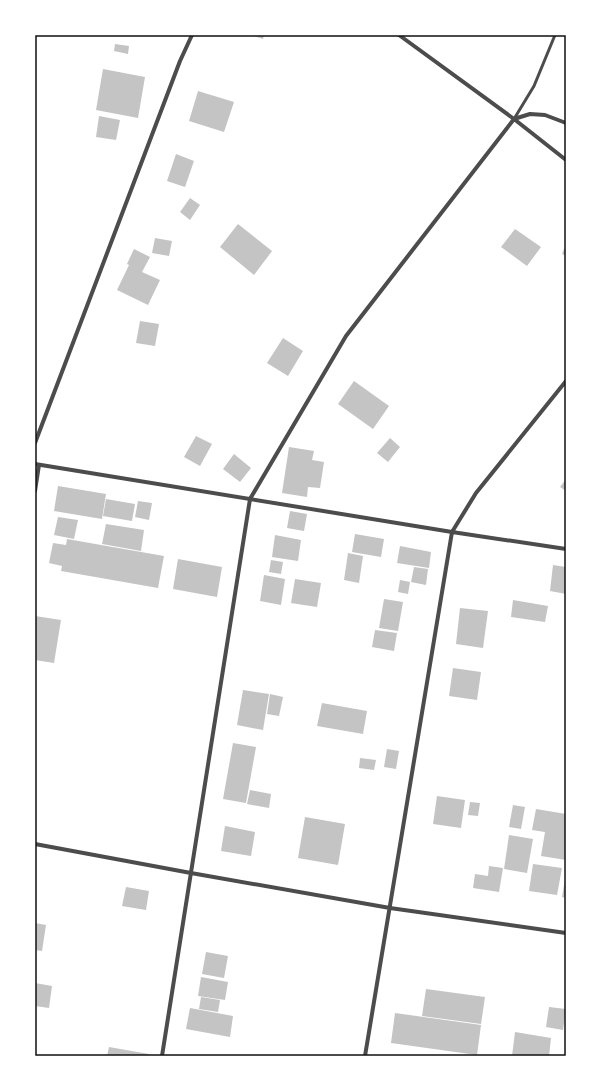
<svg xmlns="http://www.w3.org/2000/svg" width="601" height="1091" viewBox="0 0 601 1091" font-family="Arial,sans-serif">
<style>
.building{fill:#c4c4c4}
.lines{fill:none;stroke-linecap:round;stroke-linejoin:round}
.service{stroke:#4c4c4c;stroke-width:3}
.minor{stroke:#4c4c4c;stroke-width:4}
.neatline{fill:none;stroke:#111;stroke-width:1.5}
</style>
<rect width="100%" height="100%" fill="#fff"/>
<!-- building -->
<path class="building" d="M251,35H264L263,39Z
M115,44L129,46L128,54L114,51Z
M103,69L145,77L138,118L96,110Z
M198,91L234,102L224,132L189,121Z
M99,116L120,120L116,140L96,137Z
M176,154L194,161L185,187L167,181Z
M190,198L200,205L190,220L180,212Z
M238,224L272,251L254,275L220,247Z
M515,229L541,247L527,266L501,247Z
M155,238L172,241L169,256L152,253Z
M566,244V256L562,254Z
M134,249L150,257L142,272L160,280L148,305L117,290L129,265L127,264Z
M140,321L159,324L155,346L136,343Z
M283,338L303,351L288,376L267,363Z
M354,381L389,406L373,429L338,404Z
M196,436L212,444L200,466L184,457Z
M390,438L400,447L388,462L377,453Z
M289,447L314,451L312,460L324,462L320,488L308,487L307,497L282,493Z
M234,454L251,468L240,482L223,469Z
M566,479V491L560,487Z
M58,486L106,494L102,519L54,511Z
M106,499L135,504L132,521L103,516Z
M138,501L152,503L149,520L135,517Z
M290,511L307,514L304,531L287,528Z
M58,517L78,520L74,539L54,535Z
M106,524L144,530L141,551L102,544Z
M355,534L384,539L381,557L352,552Z
M275,535L301,540L298,561L272,557Z
M67,539L164,556L158,588L61,571L62,566L49,563L53,543L66,545Z
M400,546L431,552L429,568L397,563Z
M348,553L363,556L359,583L344,580Z
M178,559L222,567L217,597L173,589Z
M271,560L283,562L281,574L269,572Z
M553,565L566,567V594L550,591Z
M414,567L428,569L426,585L411,582Z
M264,575L285,579L281,605L260,601Z
M295,579L321,583L317,607L291,603Z
M400,580L410,582L408,594L398,592Z
M384,599L403,602L398,631L379,628Z
M513,600L548,606L545,622L511,617Z
M460,608L488,611L483,648L456,644Z
M35,616L61,620L54,663L35,660Z
M375,630L397,633L394,651L372,647Z
M453,668L481,672L477,700L449,696Z
M243,690L269,694L263,730L237,725Z
M270,694L283,697L279,716L267,714Z
M322,703L367,711L363,734L317,726Z
M233,743L256,747L246,803L223,799Z
M387,749L399,751L396,769L384,767Z
M360,758L376,760L374,770L359,768Z
M250,790L271,794L269,808L247,804Z
M437,796L465,800L461,828L433,824Z
M470,802L480,803L478,816L468,815Z
M513,805L525,807L521,829L509,827Z
M536,809L566,814V860L541,856L545,832L532,830Z
M305,817L345,824L338,865L298,858Z
M225,826L255,832L251,856L221,851Z
M509,835L533,839L527,873L504,869Z
M533,864L562,868L557,895L529,891Z
M489,866L503,868L499,892L473,888L475,874L488,876Z
M565,879H566V898L562,897Z
M126,887L149,891L146,910L122,906Z
M35,923L46,925L42,951L35,950Z
M206,952L228,956L224,978L202,974Z
M201,977L228,982L225,1000L198,996Z
M35,983L52,986L49,1008L35,1006Z
M426,989L485,997L481,1024L422,1016Z
M201,997L220,1000L218,1012L199,1009Z
M549,1007L566,1009L563,1030L546,1027Z
M190,1008L233,1016L230,1037L186,1029Z
M395,1013L481,1025L477,1055L391,1043Z
M515,1032L551,1038L549,1056H512Z
M109,1047L149,1054V1056H107Z"/>
<g class="lines">
<!-- service -->
<path class="service" d="M514,119L534,86L555,35"/>
<!-- minor -->
<path class="minor" d="M399,35L514,119L566,160
M35,443L180,61L192,35
M35,464L452,532L566,549
M35,491L39,465
M35,844L191,873L390,908L566,933
M162,1056L250,499L346,336L514,119L530,114L545,115L566,123
M365,1056L452,532L476,493L566,381"/>
</g>
<!-- border -->
<rect width="601" height="1091" fill="none" stroke="#ffffff" stroke-width="72"/>
<rect x="36" y="36" width="529" height="1019" class="neatline"/>
</svg>
